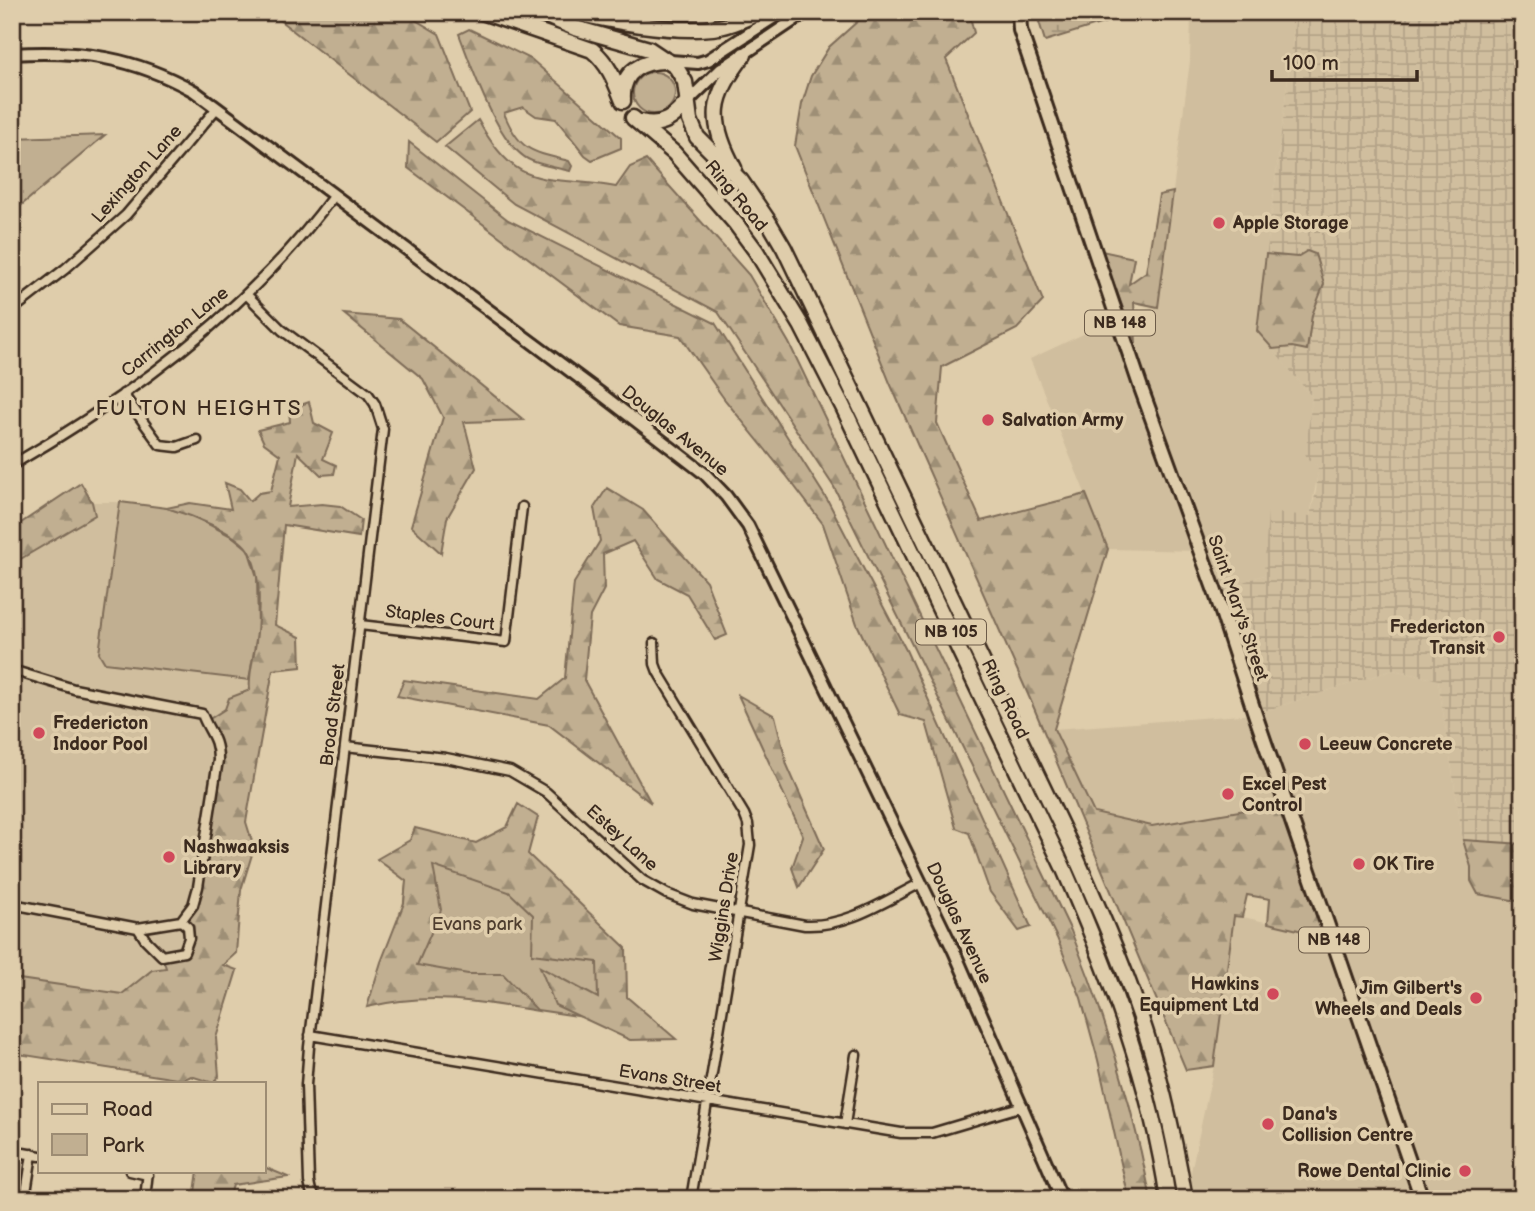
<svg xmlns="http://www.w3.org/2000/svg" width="1535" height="1211" viewBox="0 0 1535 1211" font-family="'Balsamiq Sans',sans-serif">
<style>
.built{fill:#d0be9e}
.industrial{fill:url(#industrial-grid)}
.green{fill:#c1af91;stroke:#7e6c58;stroke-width:2}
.forest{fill:url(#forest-firs);stroke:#7e6c58;stroke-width:2}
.wetland{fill:url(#wetland-marsh);stroke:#7e6c58;stroke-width:2}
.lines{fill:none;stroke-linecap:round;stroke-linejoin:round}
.street-casing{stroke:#3b2a1e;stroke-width:13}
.secondary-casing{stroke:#3b2a1e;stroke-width:16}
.primary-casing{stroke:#3b2a1e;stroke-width:18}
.highway-casing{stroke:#3b2a1e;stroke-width:19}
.street{stroke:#dfcdab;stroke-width:8}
.secondary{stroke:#dfcdab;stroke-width:10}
.primary{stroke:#dfcdab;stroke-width:12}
.highway{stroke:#dfcdab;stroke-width:14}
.poi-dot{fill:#d1495b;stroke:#dfcdab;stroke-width:2.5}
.labels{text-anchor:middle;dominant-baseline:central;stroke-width:7;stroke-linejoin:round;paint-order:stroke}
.shield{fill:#dfcdab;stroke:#6c5b48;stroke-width:2}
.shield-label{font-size:16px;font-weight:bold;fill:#3b2a1e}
.street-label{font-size:18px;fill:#3b2a1e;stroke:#dfcdab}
.poi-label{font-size:18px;font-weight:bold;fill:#3b2a1e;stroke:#dfcdab;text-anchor:start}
.park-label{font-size:18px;fill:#4f3e2f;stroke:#dfcdab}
.quarter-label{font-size:21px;letter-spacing:2px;fill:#3b2a1e;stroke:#dfcdab}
</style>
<defs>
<pattern id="industrial-grid" width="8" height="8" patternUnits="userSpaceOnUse" patternTransform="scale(1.75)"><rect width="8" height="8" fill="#d0be9e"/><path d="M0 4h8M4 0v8" fill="none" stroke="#b4a388"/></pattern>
<pattern id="forest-firs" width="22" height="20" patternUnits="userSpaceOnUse" patternTransform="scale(1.75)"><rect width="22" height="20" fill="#c1af91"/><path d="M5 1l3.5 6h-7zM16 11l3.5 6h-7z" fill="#9e8f76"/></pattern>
<pattern id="wetland-marsh" width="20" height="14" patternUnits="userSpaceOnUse" patternTransform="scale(1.75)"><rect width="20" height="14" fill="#c1af91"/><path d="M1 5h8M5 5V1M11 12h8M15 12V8" fill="none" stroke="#9e8f76"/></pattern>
</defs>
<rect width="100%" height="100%" fill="#dfcdab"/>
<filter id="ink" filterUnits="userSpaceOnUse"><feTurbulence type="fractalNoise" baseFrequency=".0143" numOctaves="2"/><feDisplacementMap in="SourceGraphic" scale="14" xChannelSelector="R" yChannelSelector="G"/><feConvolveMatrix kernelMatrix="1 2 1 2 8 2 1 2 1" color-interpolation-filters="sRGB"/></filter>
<g filter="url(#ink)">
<!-- built -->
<path class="built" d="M1191,12H1296L1257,330L1312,397L1306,458L1319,467L1310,516L1264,575L1215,591L1201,551L1108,549L1030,359L1137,309L1158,306L1190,61Z
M1468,12H1523V46L1508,41L1512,27Z
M92,502H116L167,508L282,560L224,953L140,1004L12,993V546Z
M1393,670L1438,680L1463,840L1471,867V881L1479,894L1523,902V1199H1185L1214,1066L1234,915L1332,937L1286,803L1152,826L1093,813L1054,729L1255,714Z"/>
<!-- industrial -->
<path class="industrial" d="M1296,12H1468L1513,27L1508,41L1523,46V844L1463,840L1438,680L1393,670L1255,714L1215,591L1264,575L1268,512L1310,516L1316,491L1318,467L1305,458L1312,397L1257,331Z"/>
<!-- green -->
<path class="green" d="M633 93a21 21 0 1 1 42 0a21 21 0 1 1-42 0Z
M105,135L12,213V138Z
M120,502L167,508L191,515L233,537L248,549L257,577L258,628L249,680L105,663L99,653Z
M411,840L476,843L608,956L605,1020L394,989Z"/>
<!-- forest -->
<path class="forest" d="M269,12H402L439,34L470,112L436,142Z
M868,12H969L974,33L946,59L1043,301L1017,329L942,367L937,423L981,521L1086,494L1108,549L1054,729L1094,813L1152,826L1286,803L1333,938L1268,923L1270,899L1247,895L1242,917L1234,916L1214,1066L1186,1070L1034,708L890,383L795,146L802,104L811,76L829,47Z
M469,29L531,59L621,138V148L592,160L585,155L556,119L536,116L523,107L504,113C519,151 532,152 569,161L572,166L570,171C558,168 544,166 532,161C498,148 472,67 459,34Z
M478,120C518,194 546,174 616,187L630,167L646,160L749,275L789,343L1071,931C1106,1018 1133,1107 1151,1199H1129L1098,1060L1081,998L1057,938L834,487L718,312L514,204L445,147Z
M409,142L508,220L715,323L828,501L906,650L1031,927L1019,931L990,892L969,833L956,828L926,722L900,715L857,624L823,524L786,475L725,400L680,336L619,326L408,168Z
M1173,192L1158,307L1134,302L1136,344L1102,251L1134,258L1129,284L1146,272L1159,195Z
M1307,251L1315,254L1324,284L1312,315L1307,350L1292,347L1273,349L1257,331L1266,254L1297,257Z
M344,314L399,319L524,420L464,422L476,468L447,518L441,553L411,526L443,417L423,379Z
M309,402L314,423L333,433L323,459L336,465L334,474L321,475L298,453L288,507L322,504L340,506L361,520L359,537L284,525L275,625L300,637L301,667L273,670L246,822L254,848L241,890L236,953L223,965L237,970L216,1038L219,1076L213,1083L191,1076L183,1080L12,1053V978L122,994L152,970L166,968L162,956L184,951L189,938L181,921L193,905L218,760L205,722L225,709L229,698L250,690C248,674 254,658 256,642C259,614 263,575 248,550C237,532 187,514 167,508L190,503L231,509L225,483L240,489L250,501L259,493L271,491L280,455L264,443L258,430L290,422L289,409Z
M81,483L92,502L95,515L12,564V529Z
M607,488L643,510L706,581L727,635L715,640L687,594L658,579L633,541L603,554L604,589L590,616L584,680L651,803L549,725L397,696L404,680L539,699L565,678L574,583L600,541L594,508Z
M738,695L775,716L787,765L824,849L799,887L792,868L803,836Z
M518,804L538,817L528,854L626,948L627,997L676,1039L630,1040L555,1005L540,967L598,998L597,962L532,954L533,915L509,892L433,866L441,910L417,965L468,974H503L538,1011C476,1001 430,992 367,1007L381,962L404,903L406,881L377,859L410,840L415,828L476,843L507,827Z
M1463,840L1523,844V902L1478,894L1471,881V867Z
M264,1167L288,1177L233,1185L229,1199H194L198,1171H264Z"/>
<!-- wetland -->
<path class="wetland" d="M1036,12H1120L1123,17L1045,41Z"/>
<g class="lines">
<defs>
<path id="street" d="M246,294L282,330L368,394L375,404L383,429L309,1047L306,1085L309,1182L311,1191L317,1199
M12,310L65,269L126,215L217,108
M123,394L160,445L177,447L197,440
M12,465C132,396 251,308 334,195
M360,625L506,642L522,507
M654,643L655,664L658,672L744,814L748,824L750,845L691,1199
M12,670L74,689L202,714C209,733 218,737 218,760L198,887L193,905L181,921L138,928L12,904
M345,747L446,758L510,771L546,792L642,880L667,894L693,904L805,925C847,927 885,901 921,883
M138,928L145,939L162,956L184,952L189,938L188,927L181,921
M310,1035L901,1133H932L1023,1106
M845,1124L856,1055
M12,1151L40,1156
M130,1171L148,1175
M25,1199L32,1154
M145,1199L148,1171"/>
<path id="secondary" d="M12,54C82,50 133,57 194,91L600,393L705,474L726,496L748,526L954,951L1062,1199
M670,61L698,63L708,60L782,12
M688,101L720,70L806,12"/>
<path id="primary" d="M1019,12L1020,30L1141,388L1217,597L1255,714L1422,1199"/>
<path id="highway" d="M482,12L592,50C609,64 615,81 623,101
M537,12L575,28L649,49L676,67L685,82L690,120L697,137L741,181L767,219L784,248L1072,848C1096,902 1120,956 1139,1012C1160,1072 1174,1136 1185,1199
M571,12C611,21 678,34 719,27C733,25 747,18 760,12
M623,99C621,71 643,60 668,61
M633,118L674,153L736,224L756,251L801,325L843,407L1063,867C1110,974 1151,1083 1168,1199
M641,122C662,128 675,117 688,101
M734,168C708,120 711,97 744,55"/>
</defs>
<!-- street casing -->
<use href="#street" class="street-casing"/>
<!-- secondary casing -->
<use href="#secondary" class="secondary-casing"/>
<!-- primary casing -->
<use href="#primary" class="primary-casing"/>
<!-- highway casing -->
<use href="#highway" class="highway-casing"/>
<!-- street -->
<use href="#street" class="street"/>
<!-- secondary -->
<use href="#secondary" class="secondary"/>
<!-- primary -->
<use href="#primary" class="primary"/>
<!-- highway -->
<use href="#highway" class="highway"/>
</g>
</g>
<!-- markers -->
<g class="poi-dot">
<circle cx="1219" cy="223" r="7"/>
<circle cx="988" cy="420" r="7"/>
<circle cx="1499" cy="637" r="7"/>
<circle cx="39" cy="733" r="7"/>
<circle cx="1305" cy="744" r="7"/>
<circle cx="1228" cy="794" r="7"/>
<circle cx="169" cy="857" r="7"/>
<circle cx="1359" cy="864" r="7"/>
<circle cx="1273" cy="994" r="7"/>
<circle cx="1476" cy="998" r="7"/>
<circle cx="1268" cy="1124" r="7"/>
<circle cx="1465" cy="1171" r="7"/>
</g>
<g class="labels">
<!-- shield labels -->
<g class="shield">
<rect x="1085" y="310.5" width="70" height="25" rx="5"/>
<rect x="916" y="619.5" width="70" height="25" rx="5"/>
<rect x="1299" y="927.5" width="70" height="25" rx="5"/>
</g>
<g class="shield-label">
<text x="1120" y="323">NB 148</text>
<text x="951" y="632">NB 105</text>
<text x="1334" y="940">NB 148</text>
</g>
<!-- street labels -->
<g class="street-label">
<text transform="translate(137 174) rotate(-48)">Lexington Lane</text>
<text transform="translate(736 196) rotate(50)">Ring Road</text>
<text transform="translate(175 332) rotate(-39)">Carrington Lane</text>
<text transform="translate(675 431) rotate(39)">Douglas Avenue</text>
<text transform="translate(1238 608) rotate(71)">Saint Mary's Street</text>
<text transform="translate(440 618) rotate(7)">Staples Court</text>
<text transform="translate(1005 699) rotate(64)">Ring Road</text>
<text transform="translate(333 715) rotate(-83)">Broad Street</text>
<text transform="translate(622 838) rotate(42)">Estey Lane</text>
<text transform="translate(724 907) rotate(-81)">Wiggins Drive</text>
<text transform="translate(959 923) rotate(65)">Douglas Avenue</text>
<text transform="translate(670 1079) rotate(9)">Evans Street</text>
</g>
<!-- poi labels -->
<g class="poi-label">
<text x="1233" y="223">Apple Storage</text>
<text x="1002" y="420">Salvation Army</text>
<text x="1485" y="627" text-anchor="end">Fredericton<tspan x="1485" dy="21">Transit</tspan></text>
<text x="53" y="723">Fredericton<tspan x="53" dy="21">Indoor Pool</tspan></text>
<text x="1319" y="744">Leeuw Concrete</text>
<text x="1242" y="784">Excel Pest<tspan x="1242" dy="21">Control</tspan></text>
<text x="183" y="847">Nashwaaksis<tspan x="183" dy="21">Library</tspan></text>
<text x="1373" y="864">OK Tire</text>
<text x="1259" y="984" text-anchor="end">Hawkins<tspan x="1259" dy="21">Equipment Ltd</tspan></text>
<text x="1462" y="988" text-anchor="end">Jim Gilbert's<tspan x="1462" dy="21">Wheels and Deals</tspan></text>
<text x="1282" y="1114">Dana's<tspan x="1282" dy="21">Collision Centre</tspan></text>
<text x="1451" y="1171" text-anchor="end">Rowe Dental Clinic</text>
</g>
<!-- park labels -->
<g class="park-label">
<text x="477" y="924">Evans park</text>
</g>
<!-- quarter labels -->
<g class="quarter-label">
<text x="199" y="408">FULTON HEIGHTS</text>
</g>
</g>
<!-- margin -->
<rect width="1535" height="1211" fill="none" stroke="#dfcdab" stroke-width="42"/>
<rect x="21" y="21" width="1493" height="1169" fill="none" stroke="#3b2a1e" stroke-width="2.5" filter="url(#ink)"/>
<!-- legend -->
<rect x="38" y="1082" width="228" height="91" fill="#dfcdab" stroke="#9d8c73" stroke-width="2"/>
<rect x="52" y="1104" width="35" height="10" fill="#dfcdab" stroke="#9d8c73" stroke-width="2"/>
<text x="102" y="1116" font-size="21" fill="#3b2a1e">Road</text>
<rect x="52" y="1134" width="35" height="21" fill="#c1af91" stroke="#9d8c73" stroke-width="2"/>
<text x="102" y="1152" font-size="21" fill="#3b2a1e">Park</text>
<!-- scale -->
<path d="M1272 70v10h145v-10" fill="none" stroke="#3b2a1e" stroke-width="3.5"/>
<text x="1283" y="70" font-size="21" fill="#3b2a1e" stroke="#dfcdab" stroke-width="5" paint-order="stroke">100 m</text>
</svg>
